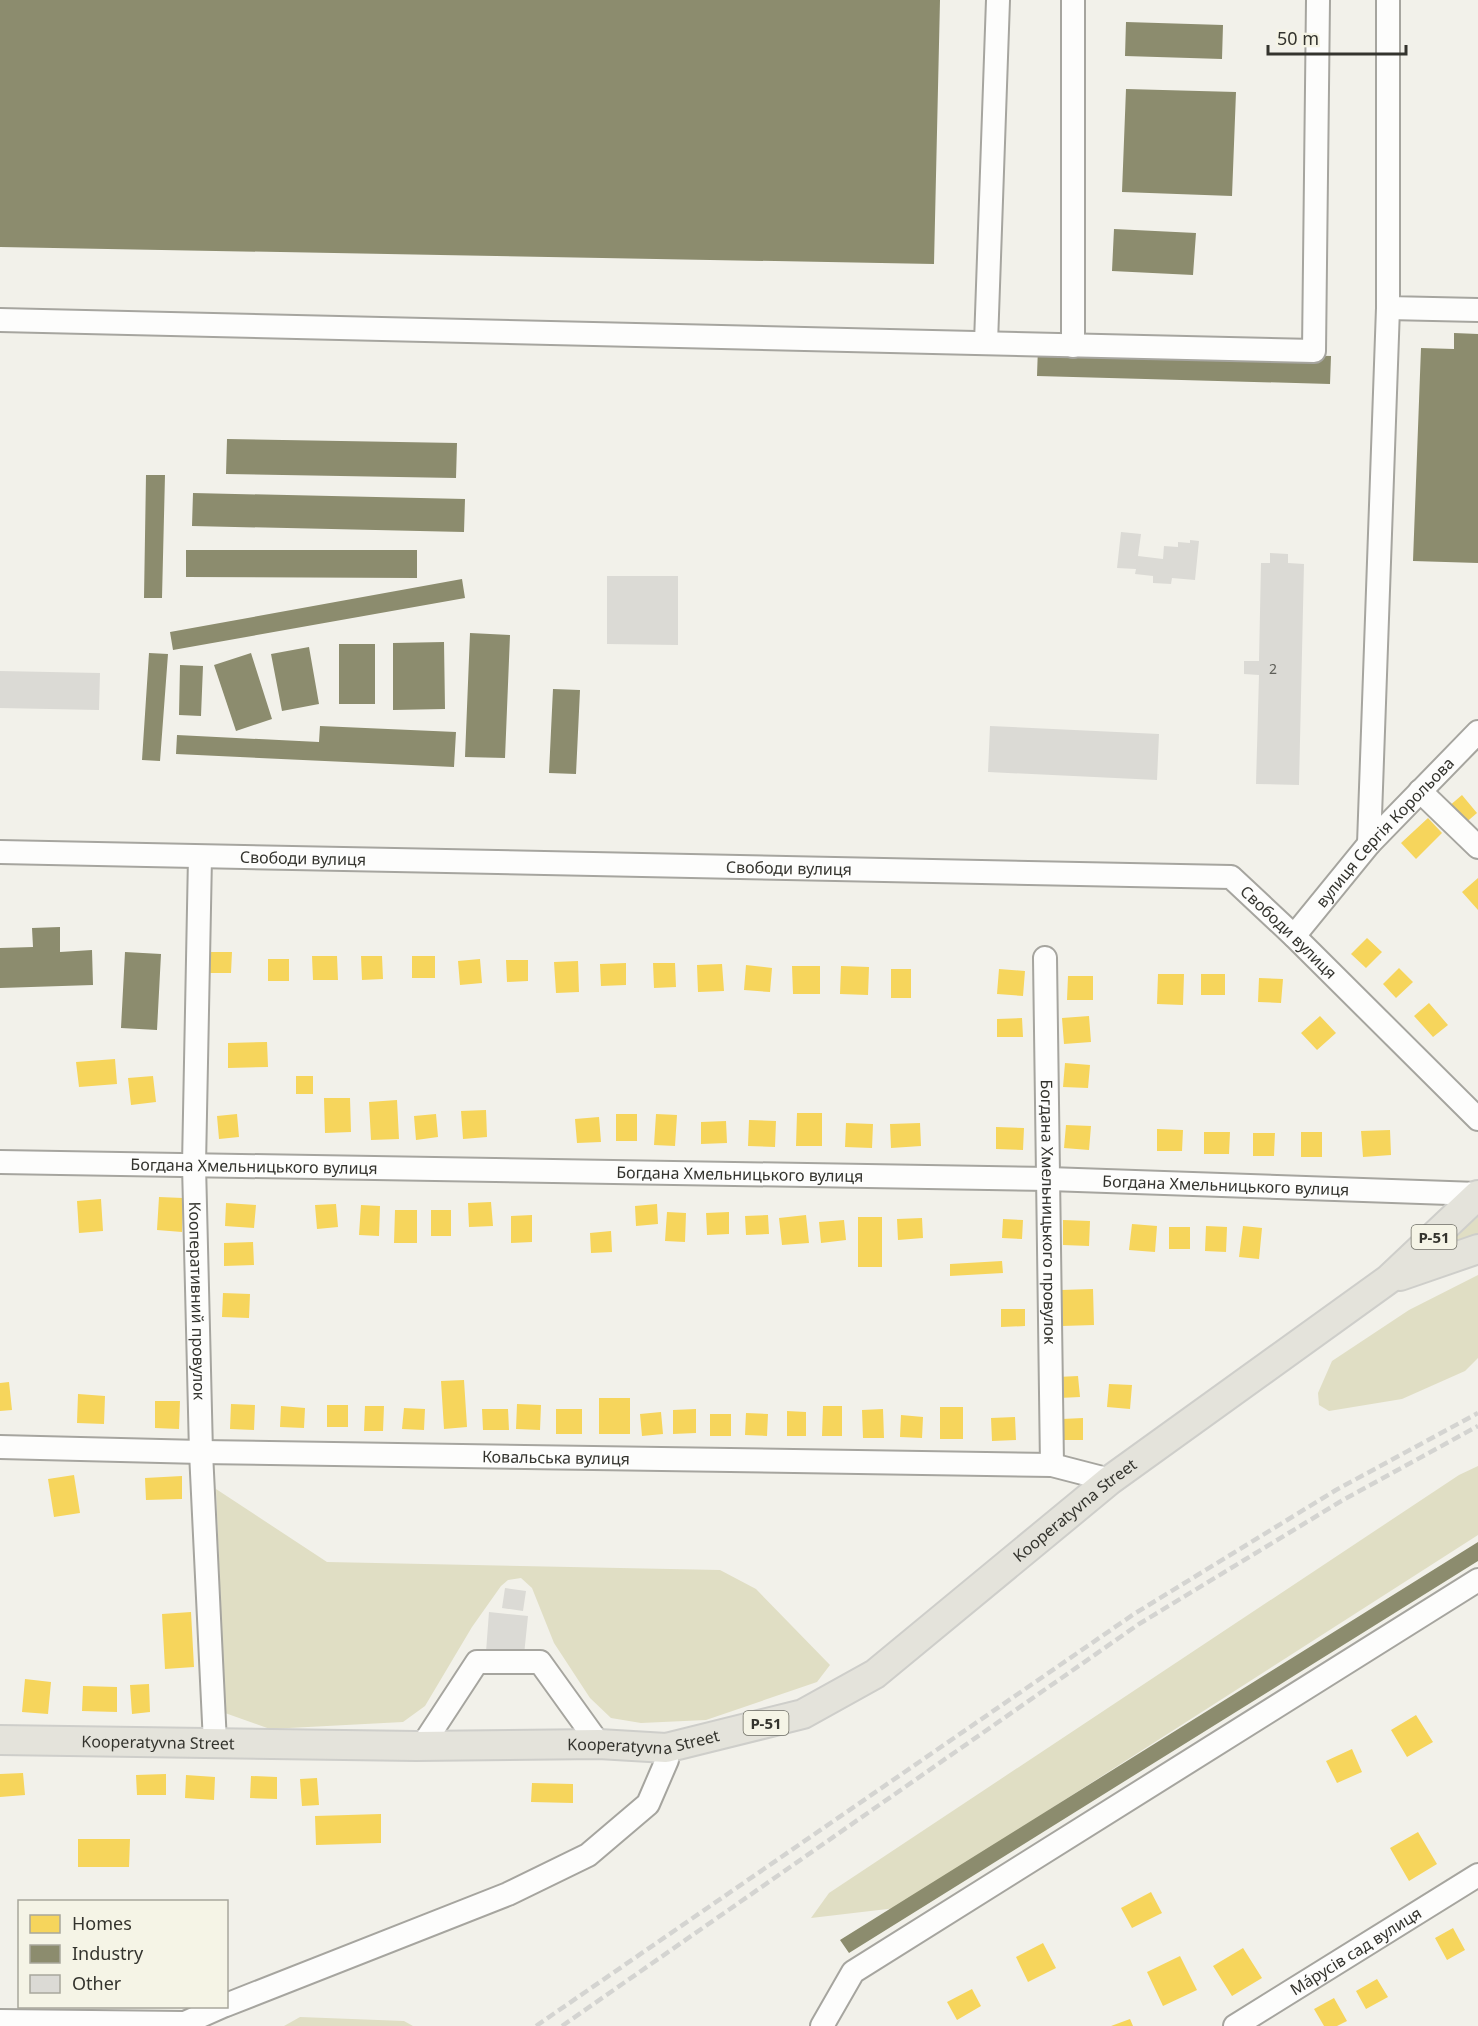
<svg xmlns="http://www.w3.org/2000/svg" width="1478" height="2026" viewBox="0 0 1478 2026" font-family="'Noto Sans',sans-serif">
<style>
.green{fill:#e0dec4}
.homes{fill:#f6d55c}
.industry{fill:#8c8c6e}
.building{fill:#dbdad5}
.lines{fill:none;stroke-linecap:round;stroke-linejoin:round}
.minor-casing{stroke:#a6a59f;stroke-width:26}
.major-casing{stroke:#cececa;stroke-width:32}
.minor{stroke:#fdfdfc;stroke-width:22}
.major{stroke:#e4e3db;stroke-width:28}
.rail{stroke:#d4d4d1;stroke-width:4.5;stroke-dasharray:9 4.5;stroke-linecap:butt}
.labels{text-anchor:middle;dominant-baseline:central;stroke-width:6;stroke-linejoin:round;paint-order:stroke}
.number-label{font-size:14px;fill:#5e5e58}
.shield{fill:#f5f4e6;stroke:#6e6e65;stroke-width:1.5}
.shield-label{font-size:15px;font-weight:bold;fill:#34342e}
.street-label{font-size:16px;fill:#34342e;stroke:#f5f4e6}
</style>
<rect width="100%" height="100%" fill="#f2f1ea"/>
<!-- green -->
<path class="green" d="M1478,1212V1235L1446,1250L1442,1243Z
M1478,1275V1358L1465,1371L1402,1399L1329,1411L1319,1405L1318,1393L1332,1361L1409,1310Z
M1478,1466V1535L896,1908L811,1918L829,1893L1459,1475Z
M216,1489L327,1562L720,1570L756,1589L830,1665L817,1682L706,1720L641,1723L611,1718L590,1698L554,1643L532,1588L521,1578L508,1580L501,1586L472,1627L425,1706L403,1722L270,1729L225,1713Z
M300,2017L404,2021L413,2026H284Z"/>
<!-- homes -->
<path class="homes" d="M1462,795L1477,813L1463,825L1448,807Z
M1428,818L1442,833L1416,859L1401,843Z
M1478,878V910L1462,892Z
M1367,938L1382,952L1366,968L1351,954Z
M210,952H232L231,973H209Z
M312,956H337L338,980H313Z
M361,956H382L383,979L362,980Z
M412,956H435V978H412Z
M268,959H289V981H268Z
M480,959L482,983L460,985L458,961Z
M506,960H528V981L507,982Z
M578,961L579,992L556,993L554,962Z
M626,963V985L601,986L600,964Z
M653,963H675L676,987L654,988Z
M722,964L724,991L698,992L697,965Z
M746,965L772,968L770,992L744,990Z
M792,966H820V994H793Z
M841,966L869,967L868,995L840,994Z
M1399,968L1413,982L1396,998L1383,984Z
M891,969H911V998H891Z
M999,969L1025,971L1023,996L997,994Z
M1158,974H1184L1183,1005L1157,1004Z
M1201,974H1225V995H1201Z
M1068,976H1093V1000H1067Z
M1259,978L1283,979L1281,1003L1258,1002Z
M1429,1003L1448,1025L1433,1037L1414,1016Z
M1089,1016L1091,1042L1064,1044L1062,1018Z
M1320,1016L1336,1033L1317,1050L1301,1033Z
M1022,1018L1023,1037H997V1019Z
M267,1042L268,1067L228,1068V1043Z
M115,1059L117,1084L79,1087L76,1062Z
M1065,1063L1090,1065L1088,1088L1063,1087Z
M153,1076L156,1102L131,1105L128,1078Z
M296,1076H313V1094H296Z
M324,1098H350L351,1132L325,1133Z
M397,1100L399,1139L371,1140L369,1102Z
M486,1110L487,1137L463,1139L461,1111Z
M797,1113H822V1146H796Z
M237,1114L239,1137L219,1139L217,1116Z
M436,1114L438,1137L416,1140L414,1116Z
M616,1114H637V1141H616Z
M656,1114L677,1115L675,1146L654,1145Z
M599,1117L601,1142L577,1143L575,1119Z
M749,1120L776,1121L775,1147L748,1146Z
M726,1121L727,1143L701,1144V1122Z
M846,1123L873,1124L872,1148L845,1147Z
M920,1123L921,1146L891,1148L890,1124Z
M1066,1125L1091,1126L1089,1150L1064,1148Z
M996,1127L1024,1128L1023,1150L996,1149Z
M1157,1129L1183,1130L1182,1151H1157Z
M1390,1130L1391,1155L1363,1157L1361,1131Z
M1204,1132H1230L1229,1154H1204Z
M1301,1132H1322V1157H1301Z
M1253,1133H1275L1274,1156H1253Z
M159,1197L183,1198L182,1232L157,1230Z
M101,1199L103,1231L79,1233L77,1201Z
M491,1202L493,1226L469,1227L468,1203Z
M226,1203L256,1205L254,1228L225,1226Z
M336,1204L338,1227L317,1229L315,1205Z
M657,1204L658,1224L636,1226L635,1206Z
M361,1205L380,1206L379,1236L359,1235Z
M395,1210H417V1243H394Z
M431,1210H451V1236H431Z
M667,1212L686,1213L685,1242L665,1241Z
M729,1212V1234L707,1235L706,1213Z
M532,1215V1242L511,1243V1216Z
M768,1215L769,1234L746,1235L745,1216Z
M806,1215L809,1243L782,1245L779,1218Z
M858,1217H882V1267H858Z
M922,1218L923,1238L898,1240L897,1219Z
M1003,1219L1023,1220L1022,1239L1002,1238Z
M844,1220L846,1240L821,1243L819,1222Z
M1063,1220L1090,1221L1089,1246L1063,1245Z
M1132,1224L1157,1226L1155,1252L1129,1250Z
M1206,1226L1227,1227L1226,1252L1205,1251Z
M1243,1226L1262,1228L1259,1259L1239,1257Z
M1169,1227H1190V1249H1169Z
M611,1231L612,1252L591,1253L590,1233Z
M253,1242L254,1265L224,1266V1243Z
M1002,1261L1003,1273L950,1276V1264Z
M1093,1289L1094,1325L1062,1326L1061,1290Z
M223,1293L250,1294L249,1318L222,1317Z
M1001,1309H1025V1326L1001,1327Z
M1078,1376L1080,1397L1059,1398L1057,1377Z
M464,1380L467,1427L444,1429L441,1381Z
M9,1382L12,1410L0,1411V1383Z
M1109,1384L1132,1385L1130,1409L1107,1407Z
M78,1394L105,1396L104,1424L77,1423Z
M599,1398H630V1434H599Z
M155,1401H180L179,1429L155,1428Z
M231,1404L255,1405L254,1430L230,1429Z
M517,1404L541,1405L540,1430L516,1429Z
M327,1405H348V1427H327Z
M281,1406L305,1408L304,1428L280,1427Z
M365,1406H384L383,1431H364Z
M823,1406H842V1436H822Z
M940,1407H963V1439H940Z
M404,1408L425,1409L424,1430L402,1429Z
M482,1409H508L509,1430H483Z
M556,1409H582V1434H556Z
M696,1409V1433L673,1434V1410Z
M883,1409L884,1438H863L862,1410Z
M787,1411L806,1412V1436H787Z
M661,1412L663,1434L642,1436L640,1414Z
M746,1413L768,1414L767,1436L745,1435Z
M710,1414H731V1436H710Z
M901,1415L923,1417L922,1438L900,1437Z
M1015,1417L1016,1440L992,1441L991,1418Z
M1083,1418V1440H1062V1419Z
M74,1475L80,1513L54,1517L48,1479Z
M182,1476V1499L146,1500L145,1478Z
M191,1612L194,1667L165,1669L162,1614Z
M25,1679L51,1682L48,1714L22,1712Z
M149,1684L150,1712L132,1714L130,1685Z
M83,1686L117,1687V1712L82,1711Z
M1416,1715L1433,1742L1407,1757L1391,1730Z
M1352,1749L1362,1772L1337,1783L1326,1761Z
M23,1773L25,1795L0,1797V1774Z
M166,1774V1795H137L136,1775Z
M186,1775L215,1777L214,1800L185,1798Z
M251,1776L277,1777V1799L250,1798Z
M317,1778L319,1805L302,1806L300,1779Z
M532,1783L573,1784V1803L531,1802Z
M381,1814V1843L316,1845L315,1816Z
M1418,1832L1437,1864L1409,1881L1390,1848Z
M78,1839H130L129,1867H78Z
M1151,1892L1162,1913L1132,1928L1121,1908Z
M1453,1928L1465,1950L1447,1960L1435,1938Z
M1043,1943L1056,1968L1028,1982L1016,1957Z
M1243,1948L1262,1978L1232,1996L1213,1966Z
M1180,1956L1197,1990L1163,2006L1147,1972Z
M1377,1979L1388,1997L1366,2009L1356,1991Z
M972,1989L981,2006L957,2020L947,2002Z
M1334,1998L1347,2021L1337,2026H1324L1314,2009Z
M1130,2019L1133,2026H1111Z"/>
<!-- industry -->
<path class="industry" d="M0,0H940L934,264L0,247Z
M1126,22L1223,25L1222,59L1125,56Z
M1126,89L1236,92L1232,196L1122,192Z
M1114,229L1196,233L1193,275L1112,271Z
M1454,333L1478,334V563L1413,561L1421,348L1454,349Z
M1038,347L1331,356L1330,384L1037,376Z
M227,439L457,443L456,478L226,474Z
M146,475H165L162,598H144Z
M193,493L465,499L464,532L192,526Z
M186,550H417V578L186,577Z
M462,579L465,598L173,650L170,632Z
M470,633L510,635L505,758L465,757Z
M444,642L445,709L393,710V643Z
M339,644H375V704H339Z
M309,647L319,704L282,711L271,654Z
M149,653L168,654L160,761L142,760Z
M251,653L272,719L236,731L214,665Z
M180,665L203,666L201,716L179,715Z
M553,689L580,690L576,774L549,773Z
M320,726L456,732L454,767L176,754L177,735L319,742Z
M60,927V952L92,950L93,985L0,988V948L33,947L32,928Z
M125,952L161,954L157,1030L121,1028Z
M1478,1542V1561L849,1953L840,1940Z"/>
<!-- building -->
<path class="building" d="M1121,532L1141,534L1138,556L1163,559L1164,546L1178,547V542L1190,543V540L1199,541L1195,580L1172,578L1171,584L1153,583V576L1135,574L1136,569L1117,568Z
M1270,553L1288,554V563L1304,564L1299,785L1256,784L1259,675L1244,674V661H1259L1261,563H1270Z
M607,576H678V645L607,644Z
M0,671L100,673L99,710L0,708Z
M990,726L1159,734L1157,780L988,772Z
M505,1588L526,1591L523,1611L502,1608Z
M489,1612L528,1616L524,1655L486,1652Z"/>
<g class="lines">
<defs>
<g id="minor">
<path d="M1388,0V308L1478,310"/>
<path d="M0,320L1314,351L1318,0"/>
<path d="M986,343L998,0"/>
<path d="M1073,346V0"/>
<path d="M1420,791L1478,847"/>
<path d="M1369,844L1388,308"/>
<path id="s1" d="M0,852L1231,877L1294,936L1478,1119"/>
<path id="s2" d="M200,857L194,1165L201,1452L215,1743"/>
<path id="s3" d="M1294,936L1369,844L1478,732"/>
<path id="s4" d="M1045,958L1052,1465"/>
<path id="s5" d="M0,1162L1049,1179L1478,1194"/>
<path id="s6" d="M0,1447L201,1452L1052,1465L1110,1480"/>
<path d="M422,1746L477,1662H540L599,1744"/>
<path d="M226,2005L508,1894L588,1855L648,1804L667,1760L666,1748"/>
<path d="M0,2021L183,2023"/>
<path d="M178,2026L223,2006"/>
<path d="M822,2026L853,1972L1478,1580"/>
<path id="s7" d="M1235,2026L1478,1875"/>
</g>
<g id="major">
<path d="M1400,1276L1478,1249"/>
<path id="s8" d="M0,1740L416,1746L599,1744L666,1748L803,1714L875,1674L1110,1480L1389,1279L1478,1195"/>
</g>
</defs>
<!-- minor casing -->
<use href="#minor" class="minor-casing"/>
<!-- major casing -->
<use href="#major" class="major-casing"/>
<!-- minor -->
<use href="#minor" class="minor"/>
<!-- major -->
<use href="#major" class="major"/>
<!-- rail -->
<path class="rail" d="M536,2026L1134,1614L1336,1490L1478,1413
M562,2026L1139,1624L1343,1500L1478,1426"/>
</g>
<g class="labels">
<!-- number labels -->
<g class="number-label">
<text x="1273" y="668">2</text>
</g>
<!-- shield labels -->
<g class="shield">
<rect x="1411.5" y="1225" width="45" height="24" rx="4.5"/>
<rect x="743.5" y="1711" width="45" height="24" rx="4.5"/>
</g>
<g class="shield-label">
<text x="1434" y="1237">Р-51</text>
<text x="766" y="1723">Р-51</text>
</g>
<!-- street labels -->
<g class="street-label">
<text stroke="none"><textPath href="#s3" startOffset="138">вулиця Сергія Корольова</textPath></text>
<text stroke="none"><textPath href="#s1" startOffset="303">Свободи вулиця</textPath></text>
<text stroke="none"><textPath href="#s1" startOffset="789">Свободи вулиця</textPath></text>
<text stroke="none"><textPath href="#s1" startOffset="1311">Свободи вулиця</textPath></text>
<text stroke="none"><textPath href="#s5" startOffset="254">Богдана Хмельницького вулиця</textPath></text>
<text stroke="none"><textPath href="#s5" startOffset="740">Богдана Хмельницького вулиця</textPath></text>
<text stroke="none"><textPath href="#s5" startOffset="1226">Богдана Хмельницького вулиця</textPath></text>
<text stroke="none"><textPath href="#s4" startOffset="254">Богдана Хмельницького провулок</textPath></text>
<text stroke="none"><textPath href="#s2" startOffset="444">Кооперативний провулок</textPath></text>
<text stroke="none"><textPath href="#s6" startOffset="556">Ковальська вулиця</textPath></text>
<text stroke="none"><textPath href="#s8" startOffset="1148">Kooperatyvna Street</textPath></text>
<text stroke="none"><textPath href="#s8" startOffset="644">Kooperatyvna Street</textPath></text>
<text stroke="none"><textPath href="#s8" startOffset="158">Kooperatyvna Street</textPath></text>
<text stroke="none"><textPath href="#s7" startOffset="142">Мáрусів сад вулиця</textPath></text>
</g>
</g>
<!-- legend -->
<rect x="18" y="1900" width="210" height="108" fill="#f5f4e6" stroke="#a8a79c" stroke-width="1.5"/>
<rect x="30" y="1915" width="30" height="18" fill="#f6d55c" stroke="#a8a79c" stroke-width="1.5"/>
<text x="72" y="1930" font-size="18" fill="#34342e">Homes</text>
<rect x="30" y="1945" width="30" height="18" fill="#8c8c6e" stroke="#a8a79c" stroke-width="1.5"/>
<text x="72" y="1960" font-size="18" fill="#34342e">Industry</text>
<rect x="30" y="1975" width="30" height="18" fill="#dbdad5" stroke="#a8a79c" stroke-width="1.5"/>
<text x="72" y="1990" font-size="18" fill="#34342e">Other</text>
<!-- scale -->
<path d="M1268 45v9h138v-9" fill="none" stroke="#34342e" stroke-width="3"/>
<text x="1277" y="45" font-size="18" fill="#34342e" stroke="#f5f4e6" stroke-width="4.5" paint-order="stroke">50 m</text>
</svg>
